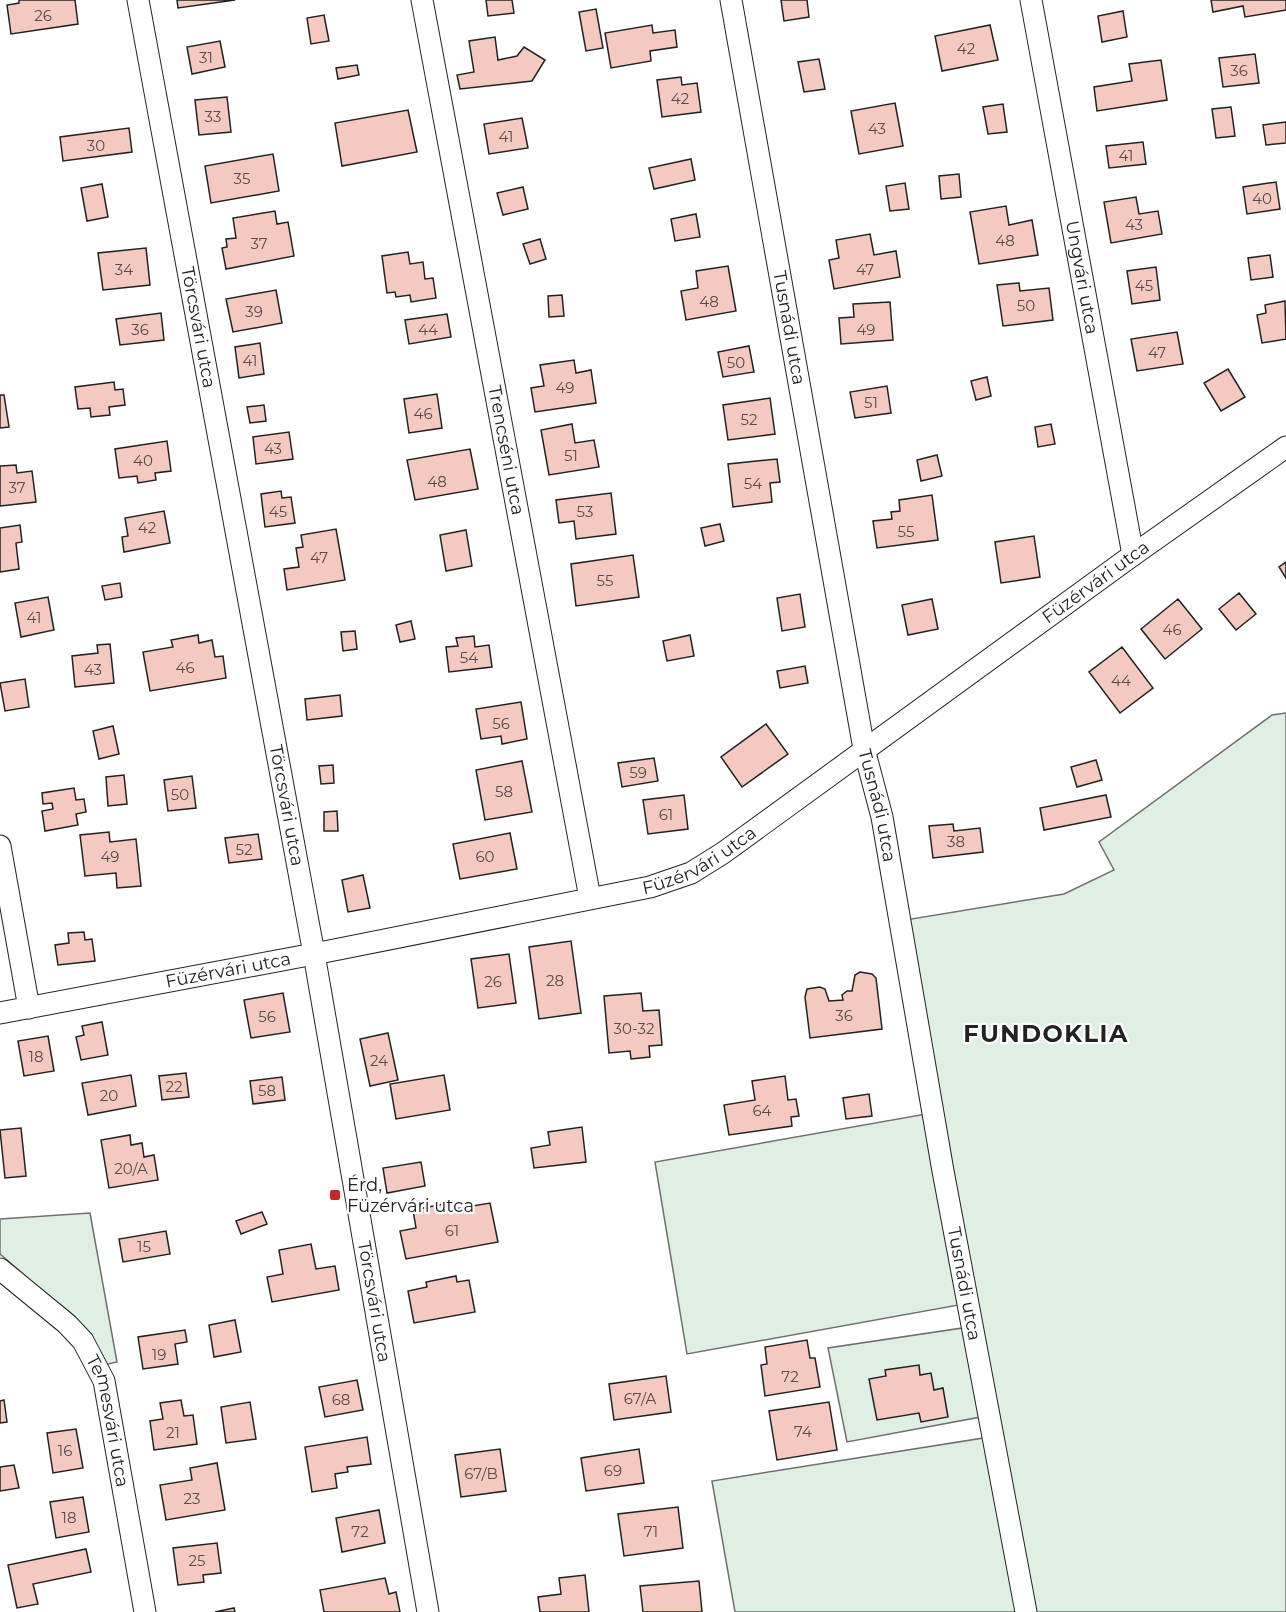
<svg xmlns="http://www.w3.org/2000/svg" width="1286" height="1612" viewBox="0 0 1286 1612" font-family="Montserrat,sans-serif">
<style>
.green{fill:#e0efe3;stroke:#6f6f6f;stroke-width:1.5}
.building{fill:#f3c9c0;stroke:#222;stroke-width:1.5}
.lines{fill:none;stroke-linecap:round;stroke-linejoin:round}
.minor-casing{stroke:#222;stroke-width:23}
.minor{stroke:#fff;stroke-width:21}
.poi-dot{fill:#c62828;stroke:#fff;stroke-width:2}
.labels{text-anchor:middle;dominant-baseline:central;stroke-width:4.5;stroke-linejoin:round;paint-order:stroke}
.number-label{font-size:15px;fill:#564c4a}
.street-label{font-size:18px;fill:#222;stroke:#fff}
.poi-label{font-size:18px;fill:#222;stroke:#fff;text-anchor:start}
.district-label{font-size:24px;font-weight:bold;letter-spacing:1.5px;fill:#222;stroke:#fff}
</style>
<rect width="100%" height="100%" fill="#fff"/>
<!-- green -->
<path class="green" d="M1286,713V1612H735L712,1481L983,1438L981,1417L847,1442L828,1348L962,1328L958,1305L687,1354L655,1162L938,1112L905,920L1064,894L1114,870L1099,842L1272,715Z
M90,1213L117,1362L104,1365L68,1313L0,1254V1219Z"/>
<!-- building -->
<path class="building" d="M19,0H75L78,24L11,34L7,5L19,3Z
M177,0H235L178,8Z
M486,0H512L514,13L488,16Z
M781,0H807L809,17L784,21Z
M1211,0H1286V10L1245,17L1243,6L1213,12Z
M596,9L603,48L586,51L579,12Z
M1123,11L1127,37L1102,42L1098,16Z
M324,15L329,41L311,44L307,18Z
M652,25L653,33L675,30L677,47L650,51L651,61L611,68L605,33Z
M990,25L998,60L942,71L935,36Z
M495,37L498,60L517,56L524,47L545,60L532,81L460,89L457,75L474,72L469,41Z
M220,41L225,67L192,74L187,47Z
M1255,54L1259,83L1223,87L1219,58Z
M819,59L825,89L804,92L798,62Z
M1161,60L1167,100L1097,111L1094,87L1132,81L1129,64Z
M357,65L359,75L338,79L336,68Z
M681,77L682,85L697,83L701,112L662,117L657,80Z
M227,97L231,132L199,135L195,100Z
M895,103L903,146L859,154L851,111Z
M1003,104L1007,132L988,134L983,107Z
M1231,107L1235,136L1216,138L1212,109Z
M408,110L417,152L342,166L335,123Z
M522,118L528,148L489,154L484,124Z
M1286,122V143L1266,145L1263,125Z
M129,128L132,152L63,161L60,137Z
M1143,142L1146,164L1109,168L1106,146Z
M273,154L279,191L211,203L205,166Z
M691,159L695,180L654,189L649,168Z
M959,174L961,197L941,199L939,176Z
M1276,182L1280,209L1247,214L1243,187Z
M905,183L909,209L890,211L886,186Z
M102,184L108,217L87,221L81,188Z
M523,187L528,209L503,215L497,193Z
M1136,197L1139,214L1158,211L1162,234L1111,243L1104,202Z
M1006,206L1009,225L1032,220L1038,255L979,264L970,212Z
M275,211L277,224L288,222L294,256L226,269L222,248L227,247L226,239L236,238L233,218Z
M696,214L700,237L675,241L671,219Z
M870,234L874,255L896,251L900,277L834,289L829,260L839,258L836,240Z
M540,239L546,259L530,264L523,244Z
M146,248L150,285L103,290L98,253Z
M408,252L410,264L423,262L425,279L433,278L436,298L411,302L410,295L396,297L395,292L387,293L382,256Z
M1270,255L1273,277L1251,280L1248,258Z
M728,266L736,311L686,320L681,291L698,288L696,271Z
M1156,267L1160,300L1132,304L1127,271Z
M1019,283L1020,291L1049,288L1053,320L1003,326L997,285Z
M276,290L282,323L233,332L226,299Z
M562,295L564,316L549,317L548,296Z
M1285,301L1286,339L1262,343L1257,315L1266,313L1265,305Z
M890,302L893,340L841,344L839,318L854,317L853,304Z
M161,313L164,340L120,345L116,319Z
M447,314L451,337L409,344L405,320Z
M1177,332L1183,364L1137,371L1131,339Z
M260,343L264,374L239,378L235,347Z
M749,346L754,372L723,377L718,352Z
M574,360L576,373L591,370L596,403L535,412L531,388L544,386L540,365Z
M1228,369L1245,397L1221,411L1204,383Z
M987,377L991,396L976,400L971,381Z
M114,382L115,390L123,389L125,405L109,407L110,415L91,417L90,408L78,409L75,387Z
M887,386L891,413L855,418L850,392Z
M437,394L442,428L409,433L404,399Z
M0,395H4L9,427L0,428Z
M770,398L775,434L728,440L723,405Z
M264,405L266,421L250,423L247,407Z
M572,424L575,443L594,440L599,467L549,475L541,430Z
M1051,424L1055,444L1038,447L1035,427Z
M289,432L293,459L256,464L253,437Z
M167,441L171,471L155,473L156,480L138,483L137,476L119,478L115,449Z
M470,449L478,489L415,500L407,460Z
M937,455L942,476L921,481L917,460Z
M777,459L780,482L770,483L772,502L733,507L728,464Z
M16,465L17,473L32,471L36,502L0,506V466Z
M281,491L282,498L291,497L295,523L265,527L261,494Z
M611,493L616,534L576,539L574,521L559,523L556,500Z
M932,495L938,540L877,548L873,521L892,519L891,512L900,511L899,500Z
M164,511L170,543L124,552L122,537L128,536L125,518Z
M720,524L724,541L705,546L701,528Z
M20,525L22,542L16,543L19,569L0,572V528Z
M336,529L345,580L287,590L284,569L299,567L296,548L303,547L301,535Z
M466,530L472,566L446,571L440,535Z
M1034,536L1040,577L1001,583L995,542Z
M633,555L639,597L576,606L571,564Z
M1286,562V578L1279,567Z
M120,583L122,597L105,600L102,586Z
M1239,593L1256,614L1236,630L1219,609Z
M800,594L805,627L782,631L777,598Z
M48,597L54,630L21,637L15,603Z
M932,599L938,629L908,635L902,605Z
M1178,599L1202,629L1165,659L1141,629Z
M411,621L415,639L400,642L396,625Z
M355,631L357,649L343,651L341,632Z
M198,635L199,643L212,640L215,657L223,656L226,678L150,691L143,652L173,647L171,640Z
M690,635L694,656L667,661L663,641Z
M474,636L475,647L489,645L492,667L449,672L446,647L458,646L456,638Z
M110,644L114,683L75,687L72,656L98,653L97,645Z
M1122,647L1153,688L1120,713L1089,672Z
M805,666L808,683L780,688L777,671Z
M25,679L29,707L5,711L0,683Z
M340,695L342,716L307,720L305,699Z
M521,702L527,739L502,744L501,736L481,739L476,709Z
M766,724L788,754L742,787L721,757Z
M113,726L119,754L99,759L93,731Z
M654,758L658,781L622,787L618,763Z
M1096,760L1102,780L1077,787L1071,767Z
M522,761L532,812L485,820L476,770Z
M333,765L334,783L321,784L319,766Z
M124,775L127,804L108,806L106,777Z
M192,776L196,808L168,811L164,780Z
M74,788L76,800L84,799L86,812L76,814L78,825L45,831L42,811L53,809L52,803L43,804L42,793Z
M684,795L688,829L648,834L643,800Z
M1106,795L1111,817L1044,830L1040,808Z
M337,811L338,831H324V812Z
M953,824L954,831L980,828L983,852L933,858L929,826Z
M109,832L110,842L136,839L141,886L117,888L116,873L85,876L80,835Z
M510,833L517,869L460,879L453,844Z
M258,834L262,859L229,863L225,838Z
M363,875L370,908L348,912L342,880Z
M84,932L85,940L92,939L95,961L58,965L55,945L69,943L68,933Z
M571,941L581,1013L539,1019L529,947Z
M509,954L516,1003L478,1008L471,959Z
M860,972L872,974L876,978L882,1029L810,1038L805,997L807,989L820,987L825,989L829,1001L843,1000L842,995L847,991H852L855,975Z
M283,993L290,1032L251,1038L244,1000Z
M641,993L643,1011L659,1010L662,1045L649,1046L650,1057L631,1059L630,1051L609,1053L604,996Z
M102,1022L108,1055L81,1060L76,1037L84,1035L82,1026Z
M388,1033L398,1080L370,1086L360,1039Z
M48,1036L54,1071L24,1076L18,1041Z
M186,1073L189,1097L162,1100L159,1076Z
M131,1075L136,1106L88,1115L82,1083Z
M444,1075L450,1110L396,1119L390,1084Z
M785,1076L788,1100L796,1099L799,1116L791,1117L792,1126L729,1135L724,1105L755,1100L752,1081Z
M282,1077L285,1100L253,1104L250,1081Z
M869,1094L872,1116L846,1119L843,1098Z
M582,1127L586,1162L534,1168L531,1148L550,1145L548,1132Z
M21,1128L26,1176L5,1178L0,1130Z
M130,1135L131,1145L142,1143L144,1157L154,1155L158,1180L109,1188L101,1140Z
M421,1162L425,1186L387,1193L383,1168Z
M454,1202L455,1209L490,1203L498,1242L406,1259L400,1231L416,1228L413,1210Z
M262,1212L267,1224L241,1234L236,1221Z
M166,1231L170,1254L123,1262L119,1239Z
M311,1244L316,1269L335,1266L339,1290L272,1302L267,1277L283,1274L279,1250Z
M456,1276L457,1282L469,1280L475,1312L414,1323L408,1291L427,1287L426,1282Z
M235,1320L241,1352L214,1357L209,1325Z
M185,1330L187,1342L175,1344L178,1364L143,1369L138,1337Z
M807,1340L810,1358H815L820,1387L765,1396L761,1365L767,1364L765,1347Z
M919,1365L920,1375L931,1373L934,1390L943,1388L948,1417L921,1422L919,1413L877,1420L869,1379L886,1376L885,1370Z
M666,1376L671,1412L614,1420L609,1384Z
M357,1380L363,1410L325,1417L319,1387Z
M4,1400L7,1422L0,1423V1401Z
M181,1400L184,1416L193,1415L197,1444L154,1450L150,1421L163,1419L160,1403Z
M250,1402L256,1439L226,1443L221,1407Z
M829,1402L837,1450L777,1460L769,1411Z
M76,1429L83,1468L53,1473L47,1433Z
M367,1437L371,1464L347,1467L348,1472L335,1474L337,1488L312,1492L305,1447Z
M500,1449L506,1491L461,1497L455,1455Z
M639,1449L644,1483L586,1491L581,1458Z
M217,1463L225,1510L166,1520L160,1485L192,1480L190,1468Z
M14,1465L19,1488L0,1491V1467Z
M83,1497L89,1532L56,1538L50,1502Z
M678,1507L683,1548L624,1556L618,1514Z
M379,1510L385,1543L342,1552L336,1518Z
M217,1543L221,1573L203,1575L204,1582L178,1585L173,1548Z
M86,1549L91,1572L33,1584L38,1604L17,1608L8,1565Z
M585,1575L589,1612H540L538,1597L561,1594L559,1578Z
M385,1578L389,1594L396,1592L400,1612H324L320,1590Z
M699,1581L702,1612H643L640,1586Z
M234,1608L235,1612H215Z"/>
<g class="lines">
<defs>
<g id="minor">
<path id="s1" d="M138,0L314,954L428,1612"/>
<path id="s2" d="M422,0L590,898"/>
<path id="s3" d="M731,0L864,749L882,817L943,1171L1026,1612"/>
<path id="s4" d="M1031,0L1133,555"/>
<path d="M0,846L29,1008"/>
<path id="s5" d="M0,1013L314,954L650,887L691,873L723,853L1133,555L1286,447"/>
<path id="s6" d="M0,1269L67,1324L83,1341L104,1381L145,1612"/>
</g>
</defs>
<!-- minor casing -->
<use href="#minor" class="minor-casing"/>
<!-- minor -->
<use href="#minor" class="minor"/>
</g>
<!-- markers -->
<rect class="poi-dot" x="329" y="1189" width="12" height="12" rx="3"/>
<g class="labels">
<!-- number labels -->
<g class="number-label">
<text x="43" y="15">26</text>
<text x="966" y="48">42</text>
<text x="206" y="57">31</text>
<text x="1239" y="70">36</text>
<text x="680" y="98">42</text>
<text x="213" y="116">33</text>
<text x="877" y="128">43</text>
<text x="506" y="136">41</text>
<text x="96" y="145">30</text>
<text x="1126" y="155">41</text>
<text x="242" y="178">35</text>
<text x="1262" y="198">40</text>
<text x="1134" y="224">43</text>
<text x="1005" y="240">48</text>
<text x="259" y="243">37</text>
<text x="124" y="269">34</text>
<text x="865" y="269">47</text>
<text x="1144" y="285">45</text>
<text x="709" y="301">48</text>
<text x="1026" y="305">50</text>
<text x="254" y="311">39</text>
<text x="140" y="329">36</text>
<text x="428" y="329">44</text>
<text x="866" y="329">49</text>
<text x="1157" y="352">47</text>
<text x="250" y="360">41</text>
<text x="736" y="362">50</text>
<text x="565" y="387">49</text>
<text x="871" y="402">51</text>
<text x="423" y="413">46</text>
<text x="749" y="419">52</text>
<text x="273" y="448">43</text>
<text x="571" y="455">51</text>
<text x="143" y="460">40</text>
<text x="437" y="481">48</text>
<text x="753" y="483">54</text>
<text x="17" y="487">37</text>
<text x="278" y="511">45</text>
<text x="585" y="511">53</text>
<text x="147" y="527">42</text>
<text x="906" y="531">55</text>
<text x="319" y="557">47</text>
<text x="605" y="580">55</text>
<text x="34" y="617">41</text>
<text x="1172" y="629">46</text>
<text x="469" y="657">54</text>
<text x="185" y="667">46</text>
<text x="93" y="669">43</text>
<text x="1121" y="680">44</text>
<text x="501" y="723">56</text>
<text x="638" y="772">59</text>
<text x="504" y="791">58</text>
<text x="180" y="794">50</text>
<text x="666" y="814">61</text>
<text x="956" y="841">38</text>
<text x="244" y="849">52</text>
<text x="110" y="856">49</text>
<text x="485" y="856">60</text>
<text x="555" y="980">28</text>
<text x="493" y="981">26</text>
<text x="844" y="1015">36</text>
<text x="267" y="1016">56</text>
<text x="634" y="1028">30-32</text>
<text x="36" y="1056">18</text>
<text x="379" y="1060">24</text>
<text x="174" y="1086">22</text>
<text x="267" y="1090">58</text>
<text x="109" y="1095">20</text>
<text x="762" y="1110">64</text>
<text x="131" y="1168">20/A</text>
<text x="452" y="1230">61</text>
<text x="144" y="1246">15</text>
<text x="159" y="1354">19</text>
<text x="790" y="1376">72</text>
<text x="640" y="1398">67/A</text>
<text x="341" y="1399">68</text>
<text x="803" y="1431">74</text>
<text x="173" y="1432">21</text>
<text x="65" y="1450">16</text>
<text x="613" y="1470">69</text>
<text x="481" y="1473">67/B</text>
<text x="192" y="1498">23</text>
<text x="69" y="1517">18</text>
<text x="360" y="1531">72</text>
<text x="651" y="1531">71</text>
<text x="197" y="1560">25</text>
</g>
<!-- street labels -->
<g class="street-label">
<text stroke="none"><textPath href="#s4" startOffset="282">Ungvári utca</textPath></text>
<text stroke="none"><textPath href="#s1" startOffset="333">Törcsvári utca</textPath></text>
<text stroke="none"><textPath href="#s3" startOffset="333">Tusnádi utca</textPath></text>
<text stroke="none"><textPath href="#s2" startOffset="458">Trencséni utca</textPath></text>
<text stroke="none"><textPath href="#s5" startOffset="1204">Füzérvári utca</textPath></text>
<text stroke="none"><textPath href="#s1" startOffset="819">Törcsvári utca</textPath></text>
<text stroke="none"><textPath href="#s3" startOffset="819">Tusnádi utca</textPath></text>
<text stroke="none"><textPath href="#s5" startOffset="718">Füzérvári utca</textPath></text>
<text stroke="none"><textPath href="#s5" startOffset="232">Füzérvári utca</textPath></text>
<text stroke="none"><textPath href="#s3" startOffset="1305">Tusnádi utca</textPath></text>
<text stroke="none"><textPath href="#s1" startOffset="1323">Törcsvári utca</textPath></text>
<text stroke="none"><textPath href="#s6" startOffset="195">Temesvári utca</textPath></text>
</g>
<!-- poi labels -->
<g class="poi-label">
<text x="347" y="1185">Érd,<tspan x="347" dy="21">Füzérvári utca</tspan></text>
</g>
<!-- district labels -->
<g class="district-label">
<text x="1046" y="1033">FUNDOKLIA</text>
</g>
</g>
</svg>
